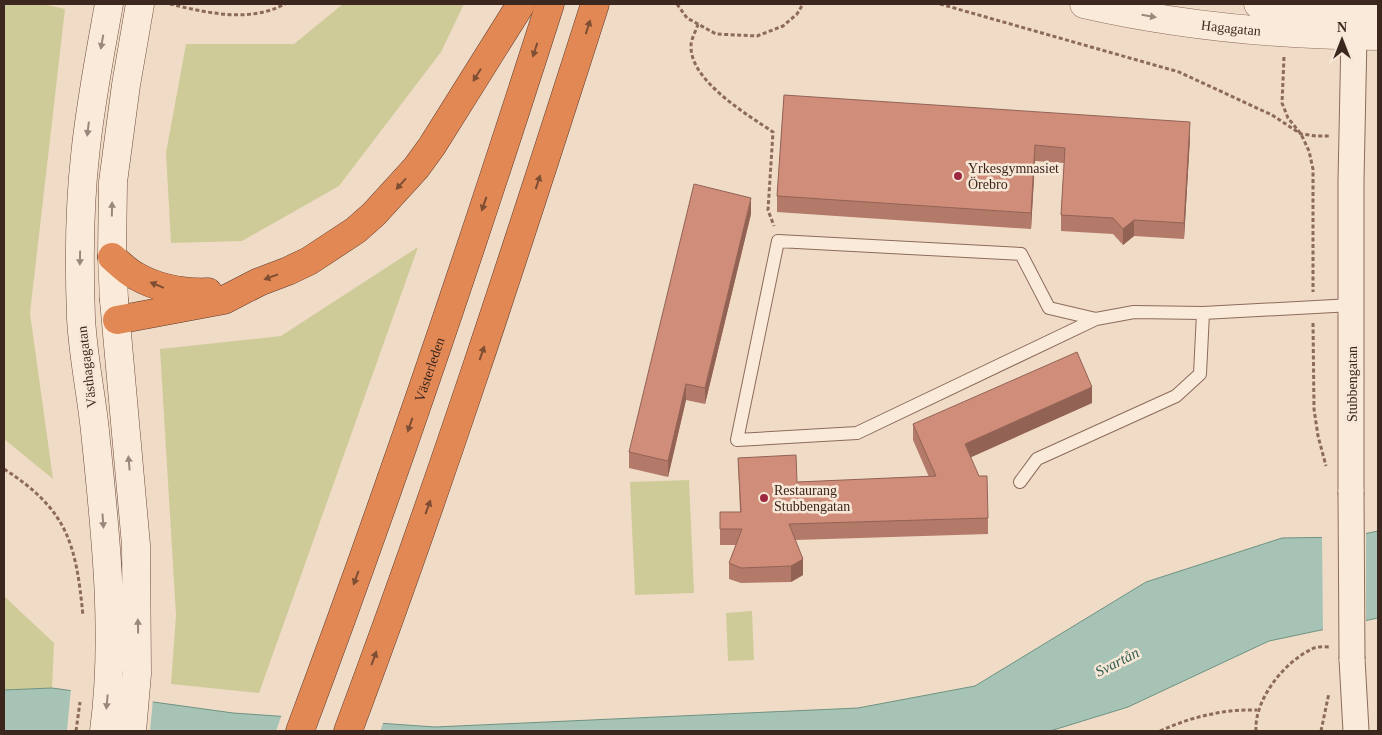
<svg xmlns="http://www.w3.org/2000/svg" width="1382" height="735" viewBox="0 0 1382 735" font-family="'Times New Roman',serif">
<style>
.green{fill:#cfcb99}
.water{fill:#a7c3b6;stroke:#6d9382}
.pier{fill:#f0dbc6}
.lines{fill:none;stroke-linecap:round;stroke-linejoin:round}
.service-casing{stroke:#8c6b5a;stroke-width:14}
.minor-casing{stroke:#8c6b5a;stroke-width:27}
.tertiary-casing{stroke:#8c6b5a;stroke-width:29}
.secondary-casing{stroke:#6e4d3d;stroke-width:29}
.motorway-casing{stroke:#5a3b2f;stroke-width:29}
.path{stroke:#8c6b5a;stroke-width:3;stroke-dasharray:4 2.5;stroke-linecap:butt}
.service{stroke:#faeada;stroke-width:12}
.minor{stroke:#faeada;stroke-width:25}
.tertiary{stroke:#faeada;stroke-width:28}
.secondary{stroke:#faeada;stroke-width:28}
.motorway{stroke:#e28854;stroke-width:28}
.minor-bridge-casing{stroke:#8c6b5a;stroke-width:27;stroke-linecap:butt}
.minor-bridge{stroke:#faeada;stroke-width:25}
.wall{fill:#b37969}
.shaded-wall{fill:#926355}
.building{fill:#d08d7a;stroke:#926355}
.oneway{fill:#9b887c}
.oneway2{fill:#7e4e34}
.poi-dot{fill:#9e283f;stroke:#f7e7d6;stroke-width:2}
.labels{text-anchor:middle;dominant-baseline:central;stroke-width:5;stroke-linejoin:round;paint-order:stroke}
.street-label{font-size:14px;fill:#3c271f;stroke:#f7e7d6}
.poi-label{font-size:14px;fill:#3c271f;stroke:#f7e7d6;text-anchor:start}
.water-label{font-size:15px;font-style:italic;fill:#2e5c50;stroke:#f7e7d6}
</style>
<rect width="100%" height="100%" fill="#f0dbc6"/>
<!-- green -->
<path class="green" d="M4,4H43L65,9L30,313L53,479L4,439Z
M343,4H464L441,52L339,186L242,241L171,243L166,153L186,44H294Z
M418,247L259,693L171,684L176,615L160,349L281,336Z
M689,480L694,593L635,595L630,482Z
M4,596L54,643L52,688L4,690Z
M752,611L754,660L728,661L726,613Z"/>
<!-- water -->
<path class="water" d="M1378,531V618L1269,641L1128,707L1050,731H4V690L52,688L233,713L435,727L858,708L975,686L1146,582L1282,538L1349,537Z"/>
<!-- pier -->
<path class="pier" d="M1366,530V623L1323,632L1322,535L1349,534Z
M71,688L153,699L150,731H67Z
M282,714L384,721L380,731H276Z"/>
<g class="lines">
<defs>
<path id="service" d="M1096,319L1049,308L1021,254L778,241L737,440L857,433L1096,319L1134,312L1203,313L1352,305
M1020,482L1037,459L1176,396L1200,374L1203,313"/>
<path id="minor" d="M1351,492V181L1354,36
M1352,659L1356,731"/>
<g id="tertiary">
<path id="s1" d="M1084,4C1180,26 1280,35 1378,36"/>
<path d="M1258,4L1354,14H1378"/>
<path d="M112,257L114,300"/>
</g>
<path id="secondary" d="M112,257L113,182L126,85L140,4
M114,300L136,545L137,674L132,731
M104,731C117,634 105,528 95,431C91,393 83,356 81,318C79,265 79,210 85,156C90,105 100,54 109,4"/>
<g id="motorway">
<path d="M112,257C120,264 128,272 136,276C159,289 183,293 208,292"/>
<path d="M117,320L224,300L259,282L288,271L309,261L356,230L374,214L416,168L432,146L521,4"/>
<path id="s2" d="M300,731C390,491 472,248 550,4"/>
<path d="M348,731C438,491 517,248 595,4"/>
</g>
</defs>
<!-- service casing -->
<use href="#service" class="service-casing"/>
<!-- minor casing -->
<use href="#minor" class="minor-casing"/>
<!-- tertiary casing -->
<use href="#tertiary" class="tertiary-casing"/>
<!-- secondary casing -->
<use href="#secondary" class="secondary-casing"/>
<!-- motorway casing -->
<use href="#motorway" class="motorway-casing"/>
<!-- path -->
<path class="path" d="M170,4C208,13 249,23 285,4
M677,4L687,18L716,34L757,36L783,26L797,14L803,4
M940,4L1179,72L1272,115L1301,134L1316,136H1330
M698,24C696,31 691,39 691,46C690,81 748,115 773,132L768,210L774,226
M1284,57L1282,103L1288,118L1301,134L1309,151L1313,169V292
M1313,323L1314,409L1318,436L1326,466
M4,469C68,510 76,544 83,616
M76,731L80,702
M1160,731C1191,717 1223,709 1257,710
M1256,731C1254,700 1284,662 1312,649C1317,646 1325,647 1331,647
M1321,731L1329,693"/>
<!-- service -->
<use href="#service" class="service"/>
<!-- minor -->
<use href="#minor" class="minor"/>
<!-- tertiary -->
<use href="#tertiary" class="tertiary"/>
<!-- secondary -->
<use href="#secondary" class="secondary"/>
<!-- motorway -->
<use href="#motorway" class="motorway"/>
<defs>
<path id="minor-bridge" d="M1351,492L1352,659"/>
</defs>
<!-- minor-bridge casing -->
<use href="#minor-bridge" class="minor-bridge-casing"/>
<!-- minor-bridge -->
<use href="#minor-bridge" class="minor-bridge"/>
</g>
<!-- wall -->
<path class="wall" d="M784,95L1190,138L1184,239L1134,236L1123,245L1113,234L1061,231V215L1064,163L1035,161L1031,229L777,212V196Z
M751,214L705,404L686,400L668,477L629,468V452Z
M1092,403L970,457L988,518V534L795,540L803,575L791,582L741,583L729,579V563L736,545H720V512H740L738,458L797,482L929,477L913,440V424Z"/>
<!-- shaded-wall -->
<path class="shaded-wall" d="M1190,122V138L1184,239V223Z
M1035,145V161L1031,229V213Z
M751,198V214L705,404V388Z
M1134,220V236L1123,245V229Z
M686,384V400L668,477V461Z
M1092,387V403L965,460V444Z
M803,559V575L791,582V566Z"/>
<!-- building -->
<path class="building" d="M784,95L1190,122L1184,223L1134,220L1123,229L1113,218L1061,215L1065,148L1035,145L1031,213L777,196Z
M694,184L751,198L705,388L686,384L668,461L629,452Z
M1077,352L1092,387L965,444L979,476H987L988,518L789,524L803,559L791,566L741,568L729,563L742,529H720V512H741L738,458L796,455L797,482L936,476L913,424Z"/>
<!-- one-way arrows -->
<defs><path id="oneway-solid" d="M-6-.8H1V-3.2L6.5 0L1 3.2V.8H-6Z" transform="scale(1.25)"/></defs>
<g class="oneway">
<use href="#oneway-solid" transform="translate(1149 16) rotate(10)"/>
<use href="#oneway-solid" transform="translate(102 42) rotate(100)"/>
<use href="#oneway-solid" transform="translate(88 129) rotate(97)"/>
<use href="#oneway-solid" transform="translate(112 209) rotate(-89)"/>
<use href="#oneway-solid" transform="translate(80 258) rotate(91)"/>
<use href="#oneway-solid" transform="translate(129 463) rotate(-95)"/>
<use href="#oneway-solid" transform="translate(103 521) rotate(86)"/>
<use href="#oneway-solid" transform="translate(138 626) rotate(-91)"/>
<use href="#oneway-solid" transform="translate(107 702) rotate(95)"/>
</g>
<g class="oneway2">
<use href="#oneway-solid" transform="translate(588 27) rotate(-72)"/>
<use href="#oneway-solid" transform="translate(535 50) rotate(108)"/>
<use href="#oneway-solid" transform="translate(477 75) rotate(122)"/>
<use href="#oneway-solid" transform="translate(538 182) rotate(-72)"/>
<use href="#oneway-solid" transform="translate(401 184) rotate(132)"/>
<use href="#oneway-solid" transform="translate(484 204) rotate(109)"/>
<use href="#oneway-solid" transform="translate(271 277) rotate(160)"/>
<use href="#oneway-solid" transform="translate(157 285) rotate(-158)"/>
<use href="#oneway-solid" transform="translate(482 353) rotate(-71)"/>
<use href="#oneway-solid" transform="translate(410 425) rotate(109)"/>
<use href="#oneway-solid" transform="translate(428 507) rotate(-70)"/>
<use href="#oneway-solid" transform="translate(356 578) rotate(110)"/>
<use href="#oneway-solid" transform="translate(374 658) rotate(-70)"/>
</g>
<!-- markers -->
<g class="poi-dot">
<circle cx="958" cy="176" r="5"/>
<circle cx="764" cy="498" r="5"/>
</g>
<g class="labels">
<!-- street labels -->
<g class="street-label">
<text stroke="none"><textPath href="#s1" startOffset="149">Hagagatan</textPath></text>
<text transform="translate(87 367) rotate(-97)">Västhagagatan</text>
<text stroke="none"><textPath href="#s2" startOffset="384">Västerleden</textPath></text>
<text transform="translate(1352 384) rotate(-90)">Stubbengatan</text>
</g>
<!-- poi labels -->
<g class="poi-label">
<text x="968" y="168">Yrkesgymnasiet<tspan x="968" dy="16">Örebro</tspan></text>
<text x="774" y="490">Restaurang<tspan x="774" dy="16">Stubbengatan</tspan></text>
</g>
<!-- water labels -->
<g class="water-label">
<text transform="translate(1117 662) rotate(-27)">Svartån</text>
</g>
</g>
<!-- border -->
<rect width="1382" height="735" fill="none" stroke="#3c271f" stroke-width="10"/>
<!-- north arrow -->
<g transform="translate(1342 40)" stroke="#f7e7d6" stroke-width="4" paint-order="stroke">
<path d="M0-4L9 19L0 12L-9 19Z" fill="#3c271f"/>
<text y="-8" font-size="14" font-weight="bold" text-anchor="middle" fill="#3c271f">N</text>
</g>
</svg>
